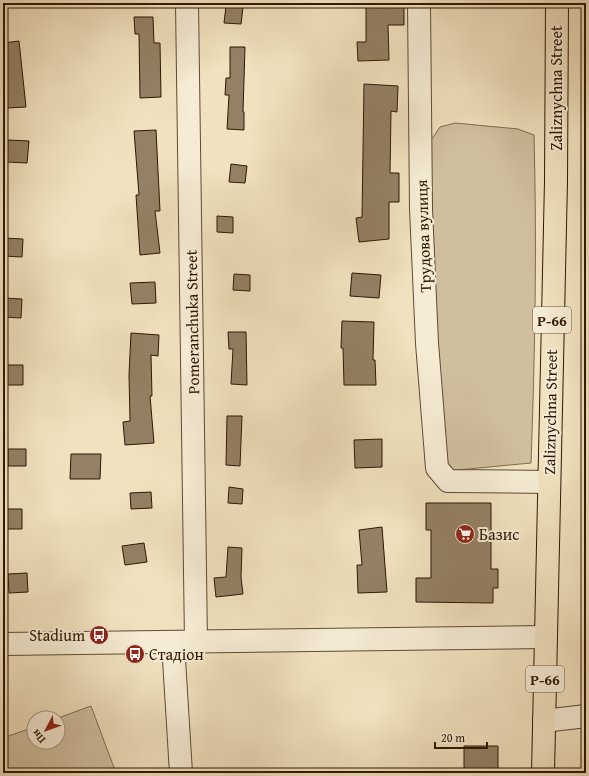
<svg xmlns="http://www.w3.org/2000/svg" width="589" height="776" viewBox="0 0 589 776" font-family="'Gentium Book Plus',serif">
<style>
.green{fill:#d0bf9f;stroke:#806b51}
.building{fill:#948165;stroke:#2f1703}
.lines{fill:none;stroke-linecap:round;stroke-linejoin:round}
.minor-casing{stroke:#604a32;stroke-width:24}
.major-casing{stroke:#2f1703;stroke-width:24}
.minor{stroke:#f6ecd5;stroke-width:22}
.major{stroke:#f1e2bf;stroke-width:22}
.labels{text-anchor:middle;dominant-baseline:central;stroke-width:4;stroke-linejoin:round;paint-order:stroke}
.shield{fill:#f6ecd5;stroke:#6b5742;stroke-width:1}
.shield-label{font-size:15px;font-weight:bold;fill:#2f1703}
.street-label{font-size:16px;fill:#2f1703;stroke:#f6ecd5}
.poi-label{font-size:16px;fill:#2f1703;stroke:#f6ecd5;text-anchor:start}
</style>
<rect width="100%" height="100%" fill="#f1e2bf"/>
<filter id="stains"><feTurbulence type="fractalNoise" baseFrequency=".005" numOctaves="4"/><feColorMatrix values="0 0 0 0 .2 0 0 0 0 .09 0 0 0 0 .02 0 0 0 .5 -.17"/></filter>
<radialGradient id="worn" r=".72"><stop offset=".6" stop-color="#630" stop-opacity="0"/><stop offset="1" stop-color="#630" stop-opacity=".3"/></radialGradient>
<!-- green -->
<path class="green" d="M455,123L518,129L534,135C537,245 535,354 531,463L447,471L438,397L427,146L440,127Z
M91,706L116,773H3V738L34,727V742H58V718Z"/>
<!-- building -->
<path class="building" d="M366,3H404V25H388L389,60L358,61L357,42H366Z
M226,6L243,7L241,24L224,23Z
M134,17H153L154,43H160L161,97L140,98L139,34H135Z
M19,41L26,107L7,108L5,68L3,69V43Z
M230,47H245L243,112H244V130L227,129L229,95H225L226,78H230Z
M364,84L398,86L397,112L391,111L390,173H399V202H389V239L359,242L356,218L362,217Z
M156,130L160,211H155L160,253L140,255L136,195H139L134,131Z
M8,140L29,141L27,163L7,162Z
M231,164L247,166L245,183L229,182Z
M217,216L233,217V233L217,232Z
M3,238L23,239L22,257L3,256Z
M352,273L381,275L379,298L350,296Z
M234,274L250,275V291L233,290Z
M155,282L156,303L132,304L130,283Z
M3,298L22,299L21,318L3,317Z
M342,321L374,322L373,360H375L376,385H344L343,348H341Z
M228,332H246L247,385L231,384L233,349H229Z
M131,333L159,335L158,356L151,355L152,396H150L154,443L125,445L123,422L130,421L129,375Z
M4,365H23V385H4Z
M227,416H242L240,466L226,465Z
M382,439V467L355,468L354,440Z
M8,449H26V466H8Z
M71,454H101L100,479H70Z
M229,487L243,489L242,504L228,503Z
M151,492L152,508L131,509L130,493Z
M426,503H491V569H498V588H493V603L416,602V578H431V530H426Z
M3,509H22V529H3Z
M382,527L387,592L358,593L357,565H362L359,530Z
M144,543L147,562L125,565L122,546Z
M228,547L242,548L241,577L243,594L216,597L214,578L226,577Z
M27,573L28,592L9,593L8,574Z
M464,746H498V773H464Z"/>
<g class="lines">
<defs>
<path id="minor" d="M187,3L196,642
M419,3L421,209L427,343L437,468L448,481L549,482
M173,643L181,773
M3,644L545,637
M544,721L586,716"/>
<path id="major" d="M543,773L556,181L557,3"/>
</defs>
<!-- minor casing -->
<use href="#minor" class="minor-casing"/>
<!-- major casing -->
<use href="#major" class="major-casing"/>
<!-- minor -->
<use href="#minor" class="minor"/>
<!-- major -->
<use href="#major" class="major"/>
</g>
<!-- icons -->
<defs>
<symbol id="supermarket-disc" viewBox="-11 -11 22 22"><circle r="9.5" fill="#8f2418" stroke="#f6ecd5"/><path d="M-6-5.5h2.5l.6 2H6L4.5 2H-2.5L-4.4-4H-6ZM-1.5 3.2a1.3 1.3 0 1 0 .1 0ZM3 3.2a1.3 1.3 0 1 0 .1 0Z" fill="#fff"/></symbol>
<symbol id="bus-disc" viewBox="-11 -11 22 22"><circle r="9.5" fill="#8f2418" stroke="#f6ecd5"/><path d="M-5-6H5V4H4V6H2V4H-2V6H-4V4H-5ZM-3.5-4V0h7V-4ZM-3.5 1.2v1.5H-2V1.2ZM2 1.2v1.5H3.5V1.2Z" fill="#fff"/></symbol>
</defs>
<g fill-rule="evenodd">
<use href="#supermarket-disc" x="454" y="523" width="22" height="22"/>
<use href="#bus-disc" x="88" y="624" width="22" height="22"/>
<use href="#bus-disc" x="124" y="643" width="22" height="22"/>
</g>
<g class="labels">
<!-- shield labels -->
<g class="shield">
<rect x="533" y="307" width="38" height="26" rx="3"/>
<rect x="526" y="666" width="38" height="26" rx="3"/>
</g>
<g class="shield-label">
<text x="552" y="320">Р-66</text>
<text x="545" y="679">Р-66</text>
</g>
<!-- street labels -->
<g class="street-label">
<text transform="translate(556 88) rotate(-90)">Zaliznychna Street</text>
<text transform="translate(423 236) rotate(-92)">Трудова вулиця</text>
<text transform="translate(192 322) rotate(-91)">Pomeranchuka Street</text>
<text transform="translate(550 412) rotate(-89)">Zaliznychna Street</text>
</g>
<!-- poi labels -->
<g class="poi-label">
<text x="479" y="534">Базис</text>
<text x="85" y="635" text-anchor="end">Stadium</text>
<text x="149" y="654">Стадіон</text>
</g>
</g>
<!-- margin -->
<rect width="589" height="776" fill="none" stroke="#f1e2bf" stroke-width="16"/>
<rect x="4" y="4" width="581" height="768" fill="none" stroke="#2f1703" stroke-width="2"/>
<rect x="8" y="8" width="573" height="760" fill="none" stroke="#2f1703"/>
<!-- north arrow -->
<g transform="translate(46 730) rotate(229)"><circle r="19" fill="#f6ecd5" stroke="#a69781"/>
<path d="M0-3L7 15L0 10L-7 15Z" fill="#8f2418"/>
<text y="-6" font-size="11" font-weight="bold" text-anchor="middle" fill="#2f1703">Пн</text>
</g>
<!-- scale -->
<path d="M435 742v6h52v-6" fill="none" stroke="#2f1703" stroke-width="2"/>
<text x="441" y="742" font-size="12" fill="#2f1703" stroke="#f6ecd5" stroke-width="3" paint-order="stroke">20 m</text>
<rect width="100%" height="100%" filter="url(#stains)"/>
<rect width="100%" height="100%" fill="url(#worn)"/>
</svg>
